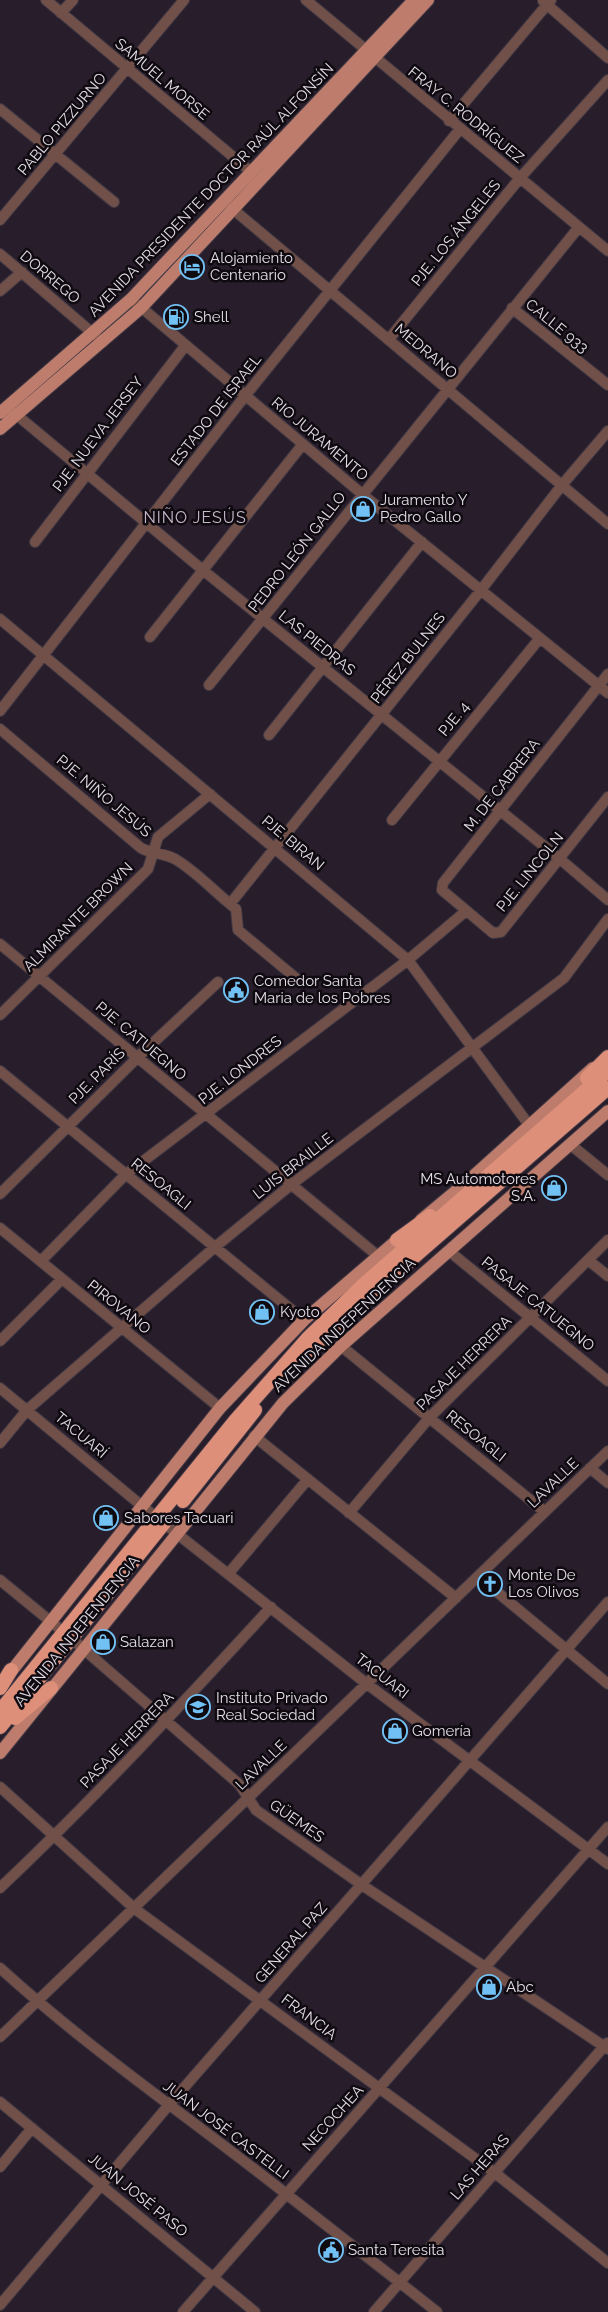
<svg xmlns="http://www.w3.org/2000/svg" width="608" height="2312" viewBox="0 0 608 2312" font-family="Raleway,sans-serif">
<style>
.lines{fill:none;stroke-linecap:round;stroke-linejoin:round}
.minor-casing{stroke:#423945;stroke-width:12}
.major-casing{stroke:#423945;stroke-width:14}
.highway-casing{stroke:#423945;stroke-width:16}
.minor{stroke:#705048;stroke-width:10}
.major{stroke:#be7d6c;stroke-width:12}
.highway{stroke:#dd8f7a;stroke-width:14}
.labels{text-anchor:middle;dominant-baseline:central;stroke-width:5;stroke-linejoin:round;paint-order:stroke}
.street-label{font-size:15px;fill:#e4dde6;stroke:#0e0a10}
.poi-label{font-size:15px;fill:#e4dde6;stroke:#0e0a10;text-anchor:start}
.neighbourhood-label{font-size:16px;letter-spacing:1px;fill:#c6b8cb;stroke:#0e0a10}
</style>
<rect width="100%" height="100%" fill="#281e2b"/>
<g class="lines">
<defs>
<path id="minor" d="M46,0L256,176
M306,0L608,251
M543,1L608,58
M61,13L73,0
M0,109L114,202
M449,121L551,0
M228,205L608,524
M0,220L184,0
M0,254L103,342
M0,291L22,272
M136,303L362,494L608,693
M512,308L608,385
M389,339L520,178L608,80
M12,411L204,571L560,859L608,900
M35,542L185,346
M0,619L408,960L529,1125
M150,637L303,444
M608,674L443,883L442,890L493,933L501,932L608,797
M209,685L579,227
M0,711L245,396L460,129
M0,729L141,848C152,854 164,853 175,859C194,870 212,889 230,904L236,909L238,930L297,979
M269,735L422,542
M392,820L540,638
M230,904L481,590L562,485L608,431
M0,944L378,1256
M0,1015L148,869L158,837L210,794
M0,1071L304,1320
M571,1145L608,1175
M0,1194L138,1057L218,982
M0,1228L220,1408
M449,1251L608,1381
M588,1260L608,1276
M41,1261L125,1175L408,960L466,911
M0,1341L62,1279
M341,1346L545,1512
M0,1388L142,1506L367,1684L608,1864
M254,1436L456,1598
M0,1443L27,1410L215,1247L292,1184L564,978L608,919
M590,1468L608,1483
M349,1513L430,1417L608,1240
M229,1573L308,1479
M479,1577L608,1684
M0,1580L72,1639L240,1785L256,1810L362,1885L608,2049
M0,1787L135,1909L495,2173L608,2263
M0,1888C95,1798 183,1703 271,1607
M0,1968C90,2050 190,2118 285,2193C336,2233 387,2272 437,2312
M0,2037L608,1451
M0,2102L255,2312
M0,2167L32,2128
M0,2305L168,2106L608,1602
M183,2312L608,1827
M374,2312L607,2043"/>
<path id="major" d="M0,413L131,299L414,0
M0,429L141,308L428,0
M421,1220L468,1181L593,1068
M6,1678L220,1408L304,1320L403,1235
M0,1753L283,1403L341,1346L608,1111"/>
<path id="highway" d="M587,1078L608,1057
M397,1240L430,1216
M301,1359L330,1330L608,1088
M183,1501L255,1410
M0,1688L11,1670
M0,1711L235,1421L309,1337L362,1286L608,1071
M15,1718L51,1688
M0,1727L164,1523"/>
</defs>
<!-- minor casing -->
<use href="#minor" class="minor-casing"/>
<!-- major casing -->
<use href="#major" class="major-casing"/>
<!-- highway casing -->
<use href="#highway" class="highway-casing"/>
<!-- minor -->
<use href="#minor" class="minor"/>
<!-- major -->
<use href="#major" class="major"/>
<!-- highway -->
<use href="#highway" class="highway"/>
</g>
<!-- icons -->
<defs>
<symbol id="hotel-ring" viewBox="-11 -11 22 22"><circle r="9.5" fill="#0e0a10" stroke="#72c1f5" stroke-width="1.5"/><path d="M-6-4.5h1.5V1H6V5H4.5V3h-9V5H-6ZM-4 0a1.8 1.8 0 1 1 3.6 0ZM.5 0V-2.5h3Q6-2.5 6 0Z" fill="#72c1f5"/></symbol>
<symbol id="fuel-ring" viewBox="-11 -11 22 22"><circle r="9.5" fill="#0e0a10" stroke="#72c1f5" stroke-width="1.5"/><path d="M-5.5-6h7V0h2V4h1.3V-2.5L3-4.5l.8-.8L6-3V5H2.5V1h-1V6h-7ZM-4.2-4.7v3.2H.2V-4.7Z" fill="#72c1f5"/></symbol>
<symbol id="shop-ring" viewBox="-11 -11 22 22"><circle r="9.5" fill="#0e0a10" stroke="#72c1f5" stroke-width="1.5"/><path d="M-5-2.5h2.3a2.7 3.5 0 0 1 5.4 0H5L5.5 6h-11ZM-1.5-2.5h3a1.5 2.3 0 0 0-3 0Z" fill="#72c1f5"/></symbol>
<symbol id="civic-ring" viewBox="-11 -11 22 22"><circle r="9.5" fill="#0e0a10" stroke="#72c1f5" stroke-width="1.5"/><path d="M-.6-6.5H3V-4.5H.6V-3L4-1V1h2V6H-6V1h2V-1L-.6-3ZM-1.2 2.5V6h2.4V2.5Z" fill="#72c1f5"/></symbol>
<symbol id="church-ring" viewBox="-11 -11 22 22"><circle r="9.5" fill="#0e0a10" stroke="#72c1f5" stroke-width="1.5"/><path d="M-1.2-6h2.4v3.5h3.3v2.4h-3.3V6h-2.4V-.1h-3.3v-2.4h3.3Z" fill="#72c1f5"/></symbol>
<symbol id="school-ring" viewBox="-11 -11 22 22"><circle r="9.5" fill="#0e0a10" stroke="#72c1f5" stroke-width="1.5"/><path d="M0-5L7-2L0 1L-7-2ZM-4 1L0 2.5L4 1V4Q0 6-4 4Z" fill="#72c1f5"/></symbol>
</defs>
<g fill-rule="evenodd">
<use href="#hotel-ring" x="178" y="253" width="28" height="28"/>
<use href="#fuel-ring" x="162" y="303" width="28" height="28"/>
<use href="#shop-ring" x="349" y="495" width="28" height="28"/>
<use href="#civic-ring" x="222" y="976" width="28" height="28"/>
<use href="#shop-ring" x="540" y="1174" width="28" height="28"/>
<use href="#shop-ring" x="248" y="1298" width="28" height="28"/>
<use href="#shop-ring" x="92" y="1504" width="28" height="28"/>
<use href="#church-ring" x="476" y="1570" width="28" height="28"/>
<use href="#shop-ring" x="89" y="1628" width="28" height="28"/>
<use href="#school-ring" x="184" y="1693" width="28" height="28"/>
<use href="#shop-ring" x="381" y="1717" width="28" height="28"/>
<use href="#shop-ring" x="475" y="1973" width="28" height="28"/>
<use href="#civic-ring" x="317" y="2236" width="28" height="28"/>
</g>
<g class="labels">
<!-- street labels -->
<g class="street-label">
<text transform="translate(162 79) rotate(40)">SAMUEL MORSE</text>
<text transform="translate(466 115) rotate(39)">FRAY C. RODRÍGUEZ</text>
<text transform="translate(62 124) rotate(-50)">PABLO PIZZURNO</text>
<text transform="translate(211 190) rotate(-46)">AVENIDA PRESIDENTE DOCTOR RAÚL ALFONSÍN</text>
<text transform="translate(456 233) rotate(-51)">PJE. LOS ÁNGELES</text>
<text transform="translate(50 277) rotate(40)">DORREGO</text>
<text transform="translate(557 326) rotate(39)">CALLE 933</text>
<text transform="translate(426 351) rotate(40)">MEDRANO</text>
<text transform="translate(216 410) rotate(-52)">ESTADO DE ISRAEL</text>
<text transform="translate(98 434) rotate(-53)">PJE. NUEVA JERSEY</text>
<text transform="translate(320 439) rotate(40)">RIO JURAMENTO</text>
<text transform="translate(297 552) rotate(-52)">PEDRO LEÓN GALLO</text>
<text transform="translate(317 643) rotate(39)">LAS PIEDRAS</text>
<text transform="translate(408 658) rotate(-52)">PÉREZ BULNES</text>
<text transform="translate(454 719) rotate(-51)">PJE. 4</text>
<text transform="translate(502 785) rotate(-52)">M. DE CABRERA</text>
<text transform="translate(104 796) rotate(40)">PJE. NIÑO JESÚS</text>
<text transform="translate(293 843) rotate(40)">PJE. BIRAN</text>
<text transform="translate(530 872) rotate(-51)">PJE. LINCOLN</text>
<text transform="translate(78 917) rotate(-45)">ALMIRANTE BROWN</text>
<text transform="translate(141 1041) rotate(40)">PJE. CATUEGNO</text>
<text transform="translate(240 1070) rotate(-38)">PJE. LONDRES</text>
<text transform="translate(97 1076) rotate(-45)">PJE. PARÍS</text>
<text transform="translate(293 1166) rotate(-38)">LUIS BRAILLE</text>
<text transform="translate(161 1184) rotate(39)">RESOAGLI</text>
<text transform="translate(538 1304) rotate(39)">PASAJE CATUEGNO</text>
<text transform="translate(119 1307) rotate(39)">PIROVANO</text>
<text transform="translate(344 1325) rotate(-43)">AVENIDA INDEPENDENCIA</text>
<text transform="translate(464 1363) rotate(-45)">PASAJE HERRERA</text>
<text transform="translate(81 1435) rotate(40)">TACUARÍ</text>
<text transform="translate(476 1436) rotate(39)">RESOAGLI</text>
<text transform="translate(553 1483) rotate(-44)">LAVALLE</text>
<text transform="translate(77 1631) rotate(-51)">AVENIDA INDEPENDENCIA</text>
<text transform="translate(382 1676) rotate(38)">TACUARI</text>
<text transform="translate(127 1740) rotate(-46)">PASAJE HERRERA</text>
<text transform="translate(261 1765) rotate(-44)">LAVALLE</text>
<text transform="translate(297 1821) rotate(35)">GÜEMES</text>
<text transform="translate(291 1943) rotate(-49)">GENERAL PAZ</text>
<text transform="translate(309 2017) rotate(37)">FRANCIA</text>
<text transform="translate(333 2118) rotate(-48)">NECOCHEA</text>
<text transform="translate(226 2130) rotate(37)">JUAN JOSÉ CASTELLI</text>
<text transform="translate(480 2167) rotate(-49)">LAS HERAS</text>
<text transform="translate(138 2195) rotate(39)">JUAN JOSÉ PASO</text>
</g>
<!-- poi labels -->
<g class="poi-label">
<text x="210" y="258">Alojamiento<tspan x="210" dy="17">Centenario</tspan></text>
<text x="194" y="317">Shell</text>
<text x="380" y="500">Juramento Y<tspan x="380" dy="17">Pedro Gallo</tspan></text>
<text x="254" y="981">Comedor Santa<tspan x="254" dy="17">Maria de los Pobres</tspan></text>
<text x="536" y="1179" text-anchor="end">MS Automotores<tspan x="536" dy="17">S.A.</tspan></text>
<text x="280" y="1312">Kyoto</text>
<text x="124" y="1518">Sabores Tacuari</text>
<text x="508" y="1575">Monte De<tspan x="508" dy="17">Los Olivos</tspan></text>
<text x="120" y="1642">Salazan</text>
<text x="216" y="1698">Instituto Privado<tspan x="216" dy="17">Real Sociedad</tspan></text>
<text x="412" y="1731">Gomería</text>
<text x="506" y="1987">Abc</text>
<text x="348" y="2250">Santa Teresita</text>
</g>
<!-- neighbourhood labels -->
<g class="neighbourhood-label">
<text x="195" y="517">NIÑO JESÚS</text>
</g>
</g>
</svg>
